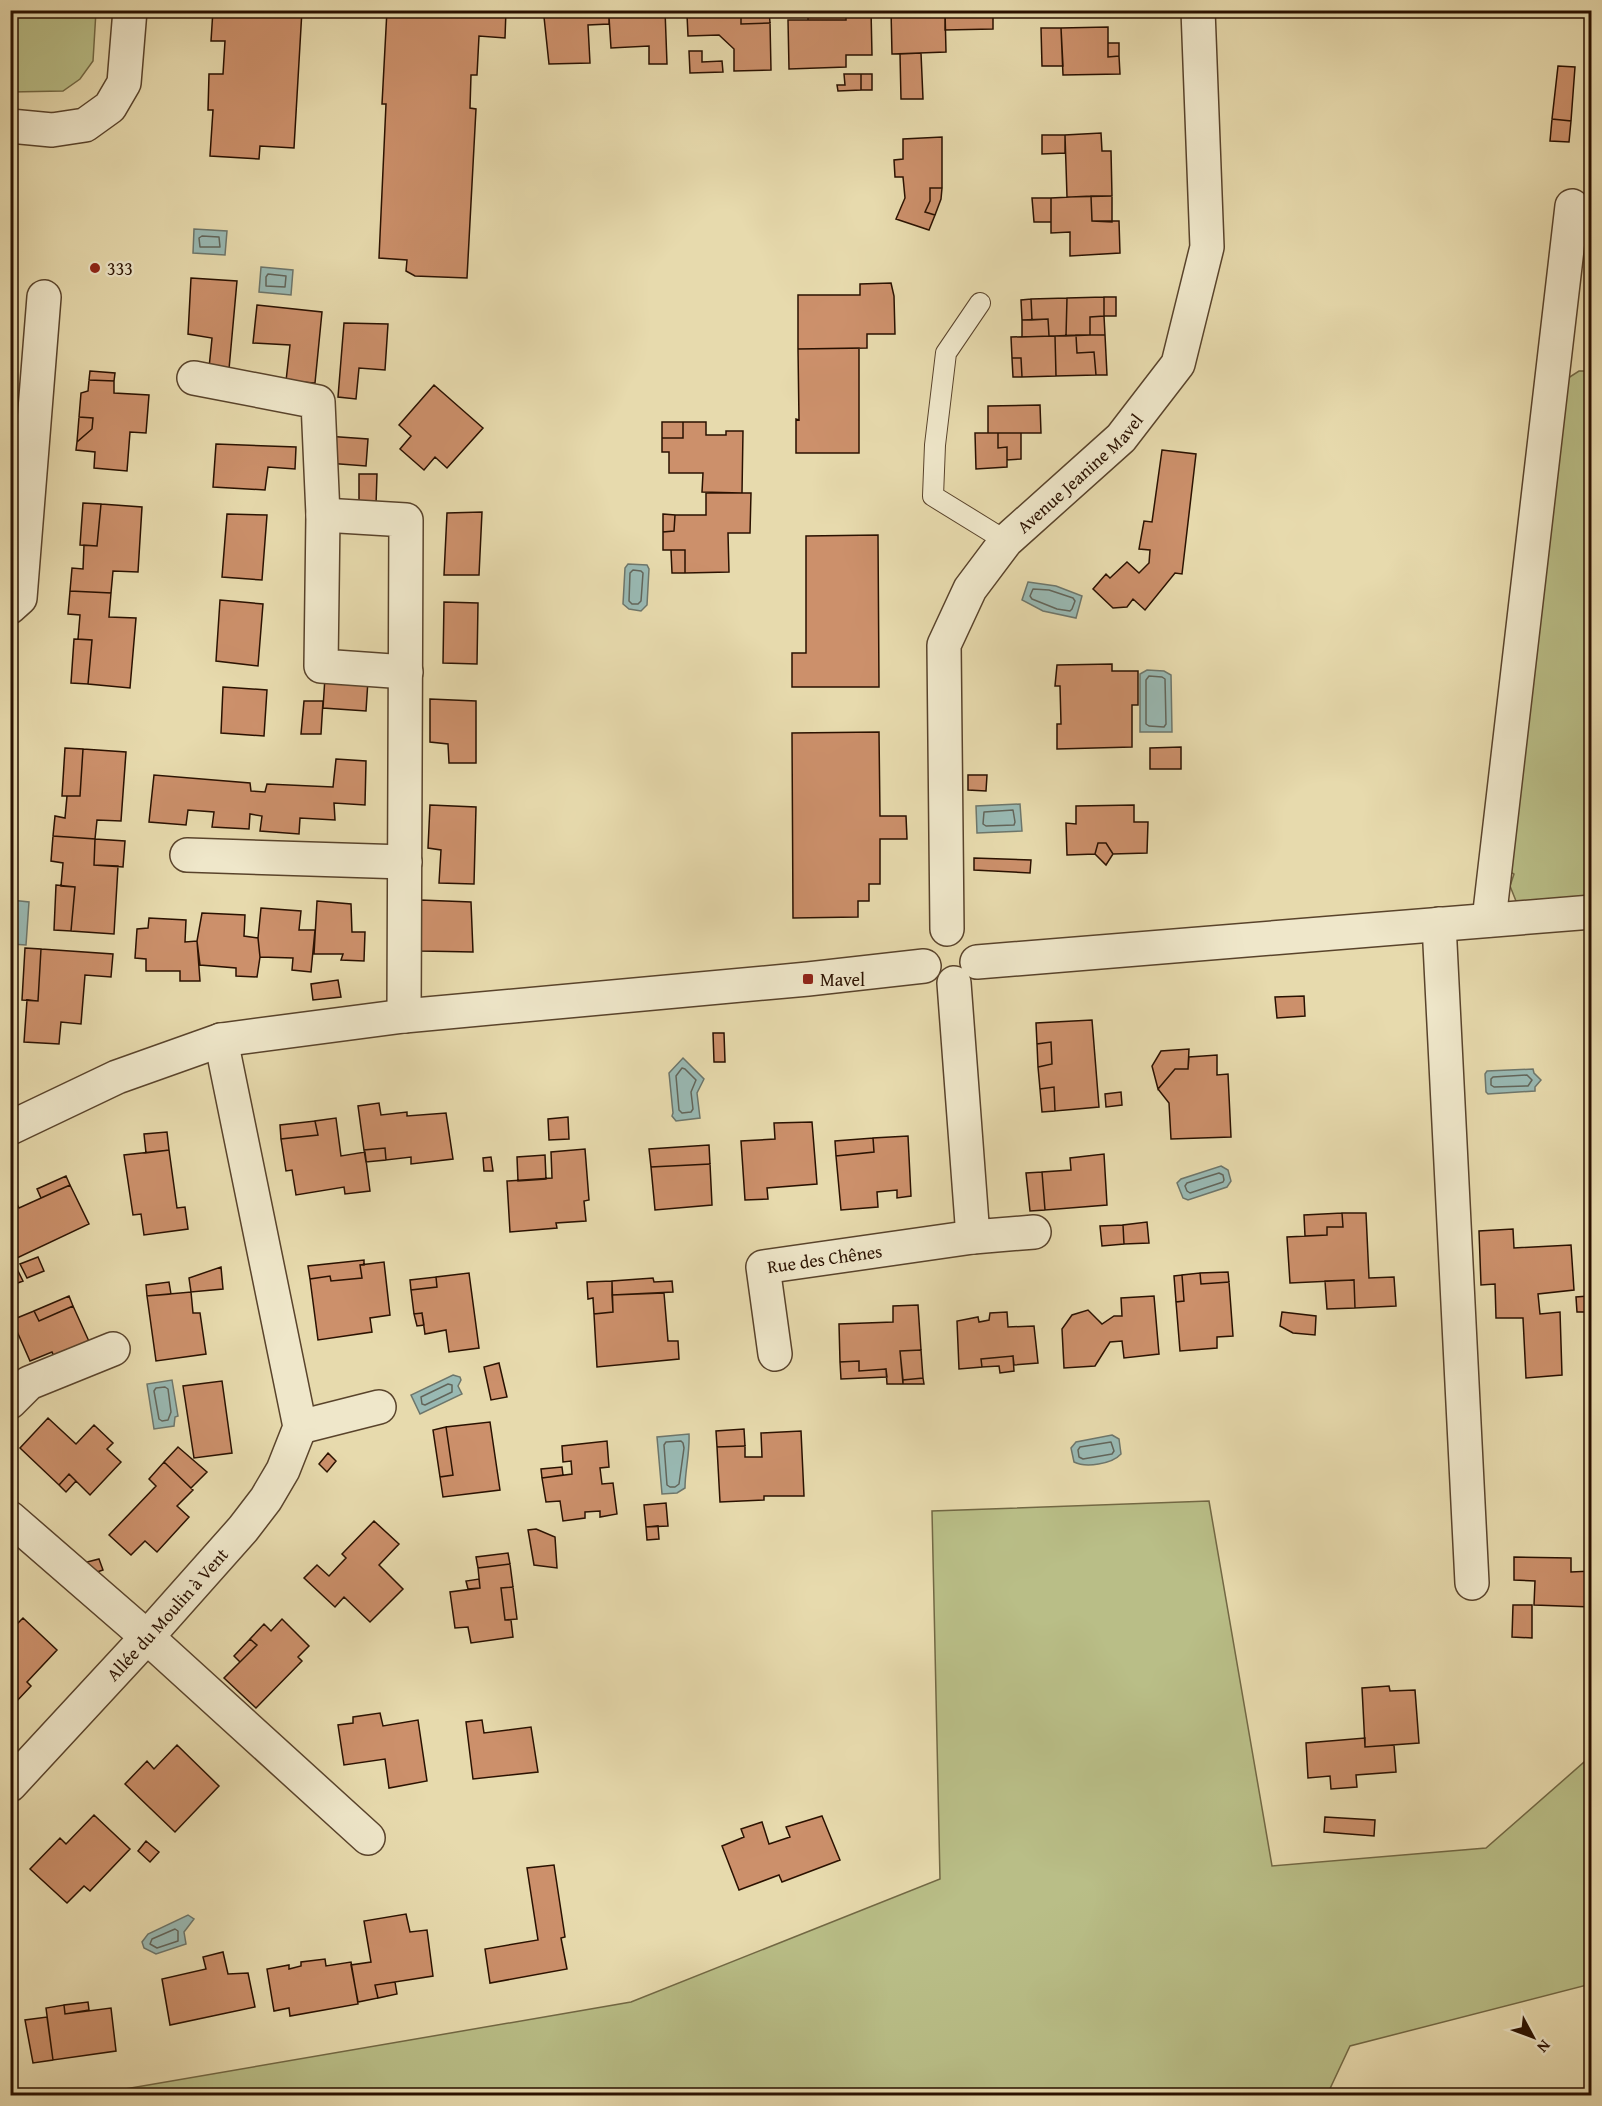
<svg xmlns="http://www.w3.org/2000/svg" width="1602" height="2106" viewBox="0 0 1602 2106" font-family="'Gentium Book Plus',serif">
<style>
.green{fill:#b9be87;stroke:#726844;stroke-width:1.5}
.water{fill:#99b9b3;stroke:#6d766b;stroke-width:1.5}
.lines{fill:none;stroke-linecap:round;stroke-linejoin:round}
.shore{stroke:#62655a;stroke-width:1.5}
.building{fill:#cc906b;stroke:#2a1100;stroke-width:1.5}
.lane-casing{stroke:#59432b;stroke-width:22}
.street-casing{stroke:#59432b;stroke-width:36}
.lane{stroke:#efe7ca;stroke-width:20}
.street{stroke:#efe7ca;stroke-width:33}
.poi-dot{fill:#8f2418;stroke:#efe7ca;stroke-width:2}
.labels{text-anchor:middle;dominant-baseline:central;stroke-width:5;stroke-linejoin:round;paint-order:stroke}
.poi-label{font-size:18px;fill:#2a1100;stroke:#efe7ca;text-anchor:start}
.street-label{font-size:18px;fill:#2a1100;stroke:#efe7ca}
</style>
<rect width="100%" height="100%" fill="#e7daad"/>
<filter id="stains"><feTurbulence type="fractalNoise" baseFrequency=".00333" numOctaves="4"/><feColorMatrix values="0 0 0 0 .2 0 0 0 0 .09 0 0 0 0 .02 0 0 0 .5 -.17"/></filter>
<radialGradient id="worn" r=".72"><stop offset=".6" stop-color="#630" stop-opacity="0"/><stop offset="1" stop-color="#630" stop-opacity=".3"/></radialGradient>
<!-- green -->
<path class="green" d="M10,11H96L93,61L80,79L63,91L11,92Z
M1579,371H1591V898L1533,900L1532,911L1516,901L1510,886L1514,874L1509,871L1565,380Z
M1209,1501L1272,1866L1486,1848L1591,1756V1984L1350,2046L1327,2095H90L631,2002L940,1879L932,1511Z"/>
<!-- water -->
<path class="water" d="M194,229L227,231L225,255L193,253Z
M261,267L293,270L291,295L259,292Z
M628,564L647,565L649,569L647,605L641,611L629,609L623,604L625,568Z
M1028,582L1056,586L1082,596L1076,618L1043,611L1022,600Z
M1147,670L1164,671L1171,675L1172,732H1140V674Z
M1020,804L1022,831L977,833L976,806Z
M11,900L29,902L26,945L11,944Z
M683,1058L704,1079L697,1093L700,1118L676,1121L672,1116L673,1113L669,1073Z
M1533,1069L1534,1073L1541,1080L1535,1087V1091L1488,1094L1486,1092L1485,1074L1487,1071Z
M1221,1166L1228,1170L1231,1181L1227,1187L1188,1200L1183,1198L1177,1183L1181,1179Z
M453,1375L460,1377L461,1380L458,1386L462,1394L420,1414L411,1395Z
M172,1380L178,1416L175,1417L174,1426L154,1429L147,1384Z
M689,1434C690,1453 685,1470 685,1488L677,1493L662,1494L657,1437Z
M1112,1435L1119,1439L1121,1454C1112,1464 1086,1468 1074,1462L1071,1448L1076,1442Z
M188,1915L194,1919L184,1932L186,1944L156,1954L144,1948L142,1942L148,1934Z"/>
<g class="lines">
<!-- shore -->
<path class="shore" d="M202,236L219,237L220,247H200L199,238Z
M268,274L286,276L285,287L266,286V277Z
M633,570L641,571L643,573L641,601L638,604H632L629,601L630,573Z
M1033,589L1049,590L1073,598L1075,601L1072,609L1070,611L1057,609L1032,599L1030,596Z
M1149,676L1162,677L1165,679L1166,724L1164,727L1149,726L1146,724V680Z
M1013,810L1015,822L1014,825L986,826L983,824L984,812Z
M682,1068L685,1069L696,1080L691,1092L693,1109L691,1112L682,1113L679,1110L676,1076Z
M1527,1075L1532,1080L1528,1086L1494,1087L1491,1085V1079L1493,1077Z
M1219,1173L1223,1175L1224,1180L1223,1182L1190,1193L1187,1191L1185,1186L1187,1183Z
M448,1384L452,1385V1392L425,1405L422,1404L421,1397Z
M165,1387L168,1389L171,1412L168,1420L162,1421L159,1419L154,1391L156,1388Z
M681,1441L683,1443L684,1448L679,1484L675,1487H670L667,1485L664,1445L666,1442Z
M1111,1442L1114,1451L1112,1454L1083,1459L1079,1457L1078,1450L1080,1447Z
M175,1929L178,1931V1941L157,1948L150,1944L152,1939Z"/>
</g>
<!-- building -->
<path class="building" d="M213,10H302L294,148L260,146L259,159L210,156L213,110H208L209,74H223L225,41H211Z
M387,10H506L505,38L479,36L477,75H471L470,108L476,109L467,278L415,276L406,271L407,260L379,258L386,104H382Z
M554,10H609V24L588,25L590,63L549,64L544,17H554Z
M631,10H665L667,64H649V46L611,48L609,17L631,16Z
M741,10H769L770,23L741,24Z
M808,10H846V20H808Z
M846,10H871L872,55H846V67L789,69L788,20H846Z
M891,10H945L946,52L892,54Z
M945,10H993V29L945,30Z
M741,13V24L770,23L771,70L734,71V49L719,35L688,36L687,15Z
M1108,27V57L1119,56L1120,74L1063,75L1061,28Z
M1041,28H1061L1063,66H1042Z
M1108,43H1119V56L1108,57Z
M689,51H702V62L722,61L723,72L690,73Z
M921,53L923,99H901L900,54Z
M1558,66L1575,67L1571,121L1552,119Z
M844,74H861V90L838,91L837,85H845Z
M861,74H872V90H861Z
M1552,119L1571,121L1569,142L1550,141Z
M1101,133L1102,151H1111L1112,196L1067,197L1065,135Z
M1042,135H1065V153L1042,154Z
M942,137V188H930V201L925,212L935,215L929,230L896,219L905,198L903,177H895L894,160L903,159V139Z
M930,188H942L941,199L935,215L925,212L930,201Z
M1091,196H1112V222L1092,221Z
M1091,196L1092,221H1119L1120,253L1070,256V232L1051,233V198Z
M1032,198H1051V222H1034Z
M191,278L237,281L229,369L209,368L212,338L188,334Z
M891,283L894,296L895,334H867V348L798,349V295H860V284Z
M1104,297H1116V316H1104Z
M1104,297V316L1090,317V335L1066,336L1067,298Z
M1067,298L1066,336H1049L1048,319L1032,320L1031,299Z
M1031,299L1032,320H1022L1021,300Z
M257,305L322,312L315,383L286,381L290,345L253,343Z
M1104,316L1105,335H1090V317Z
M1048,319L1049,336L1022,337V320Z
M344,323L388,324L385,370L359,368L356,399L338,397Z
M1076,335L1077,353L1094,352L1096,375L1056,376L1055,336Z
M1076,335H1105L1107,375H1096L1094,352L1077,353Z
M1055,336L1056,376L1022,377L1021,358H1012L1011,337Z
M859,348V453H796V419L799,420L798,349Z
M1012,358H1021L1022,377H1013Z
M90,371L115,373L114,381L89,380Z
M89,380L114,381V393L149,395L146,433L130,432L127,471L94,468L95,452L76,450L77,442L92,429L93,418L79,417L81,393L88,391Z
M434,385L483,428L447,468L435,457L424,470L400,449L411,436L399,425Z
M1040,405L1041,433H988V406Z
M79,417L93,418L92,429L77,442Z
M662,422H683V438H662Z
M683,422H706V435H726V431H743L742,493L702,492L703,473H669V452H662V438H683Z
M975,433H998V448L1007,447V467L976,469Z
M998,433H1021V459L1007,460V447L998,448Z
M326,436L368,439L366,466L327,463Z
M216,444L296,447L295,469L268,467L265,490L213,487Z
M1162,450L1196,454L1182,574L1175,573L1145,610L1133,599L1127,607L1113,608L1093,589L1106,574L1110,578L1127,562L1139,573L1149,563L1150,550L1139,549L1144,521L1152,522Z
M359,474H377L376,505H359Z
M706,493H751L750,533H728L729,572L685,573V550H663V532L674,531L675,515H706Z
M83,503L101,504L97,546L80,545Z
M101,504L142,507L138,572L113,571L111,593L70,591L72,568L83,569L84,545L97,546Z
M482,512L479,575H444L447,513Z
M227,514L267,515L262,580L222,577Z
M663,514L675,515L674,531L663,532Z
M878,535L879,687H792V653H806V536Z
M671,550H685V573H672Z
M70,591L111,593L109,617L136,618L130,688L88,684L92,640L78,639L80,615L68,614Z
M220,600L263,604L258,666L216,661Z
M444,602L478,603L477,664L443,663Z
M74,639L92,640L88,684L71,683Z
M1112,664V671H1138V705H1132V747L1057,749V724H1061L1060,686H1055L1057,665Z
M325,677L368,680L366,711L323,708Z
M223,687L267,690L264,736L221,733Z
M430,699L476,701V763H449L448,744L430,742Z
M304,701H323L321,734H301Z
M879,732L880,816H906L907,839H880V884H869V901H858V917L793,918L792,733Z
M1181,747V769H1150V748Z
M65,748L83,749L80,796H62Z
M83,749L126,752L121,821L97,820L95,839L53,836L55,816L65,818L67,796H80Z
M336,759L366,761L365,805L334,803L335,820L300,818L299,834L260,831L262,816L250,814L249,829L212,827L214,812L188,810L186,825L149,822L154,775L250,783L251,791L265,792L267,784L333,787Z
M968,775H987L986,791L968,790Z
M430,805L476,807L474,884L439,883L441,850L428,848Z
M1134,805V822H1148L1147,853L1113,854L1106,843H1098L1095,854L1067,855L1066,823L1076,824V806Z
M53,836L95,839L94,865L118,866L114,934L71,931L75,887L61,886L63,863L51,861Z
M95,839L125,841L123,867L94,865Z
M1098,843H1106L1113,854L1106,865L1095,854Z
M974,858L1031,860L1030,873L974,870Z
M56,885L75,887L71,931L54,930Z
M420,900L471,902L473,952L421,951Z
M317,901L351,904L352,932H365L364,961L341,960L343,954H314Z
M261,908L301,911L299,930H315L311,972L292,970L293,958L260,957L258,938Z
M202,913L245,915L244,936L258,938L260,957L257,977L236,976V968L200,965L197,941Z
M149,918L186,920L185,942L197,941L200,981H180V971H146V959L135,958L137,929L148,928Z
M25,948L41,949L38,1001L22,1000Z
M41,949L113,954L111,977L85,975L81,1024L61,1022L59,1044L24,1042L27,1000L38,1001Z
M338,980L341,997L313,1000L311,984Z
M1304,996L1305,1016L1277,1018L1275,997Z
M1092,1020L1099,1107L1055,1111L1054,1087L1040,1089L1038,1067L1052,1064L1051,1042L1037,1044L1036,1023Z
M713,1033H724L725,1062H714Z
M1051,1042L1052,1064L1038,1067L1037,1044Z
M1189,1049L1188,1069H1175L1158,1089L1152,1066L1161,1051Z
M1217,1055V1075L1228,1074L1231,1137L1171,1139L1169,1103L1158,1089L1175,1069H1188L1189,1057Z
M1054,1087L1055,1111L1042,1112L1040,1089Z
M1121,1092L1122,1105L1106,1107L1105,1094Z
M379,1103L381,1115L407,1112V1116L446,1113L453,1159L411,1164V1157L386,1160L385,1148L364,1150L358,1106Z
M568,1117L569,1139L549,1140L548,1119Z
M336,1118L341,1156L365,1152L370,1191L345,1194L344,1187L296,1195L292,1170L286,1171L281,1139L318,1135L315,1121Z
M315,1121L318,1135L281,1139L280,1125Z
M812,1122L817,1184L767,1188L768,1199L745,1200L741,1141L775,1139L774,1123Z
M167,1132L169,1150L146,1153L144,1134Z
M908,1136L911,1196L897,1198V1190L877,1192L878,1207L841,1210L836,1156L874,1152L873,1138Z
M873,1138L874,1152L836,1156L835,1141Z
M709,1145L710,1164L651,1167L649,1149Z
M385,1148L386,1160L366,1162L364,1150Z
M585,1149L589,1200L584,1201L586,1221L556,1223L557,1228L510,1232L507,1181L552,1178L551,1152Z
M169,1150L177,1208L185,1207L188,1229L144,1235L141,1214L133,1215L124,1155Z
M1104,1154L1107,1205L1045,1210L1042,1172L1071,1170L1070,1158Z
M545,1155L546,1179L518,1181L517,1157Z
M491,1157L493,1171H484L483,1158Z
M710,1164L712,1205L655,1210L651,1167Z
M1042,1172L1045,1210L1030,1211L1026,1173Z
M66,1176L70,1185L41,1198L37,1189Z
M70,1185L89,1224L17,1258L10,1243V1202L15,1200L19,1208Z
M1342,1213H1366L1369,1278L1394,1277L1396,1306L1355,1308L1354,1280L1290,1283L1287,1237L1327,1235V1227H1343Z
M1342,1213L1343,1227H1327V1235L1305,1236L1304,1215Z
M1147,1222L1149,1243L1124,1244L1123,1225Z
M1123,1225L1124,1244L1102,1246L1100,1226Z
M1513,1229L1514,1248L1571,1245L1574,1290L1538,1294L1540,1314L1560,1312L1562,1375L1526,1378L1523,1318H1496L1495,1284L1481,1285L1479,1231Z
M38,1257L44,1271L27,1278L20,1264Z
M364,1260V1265H360L362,1278L331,1281L330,1276L310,1279L308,1266Z
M384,1262L390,1315L370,1318L372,1332L318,1340L310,1279L330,1276L331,1281L362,1278L360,1265Z
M16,1267L23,1281L10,1286V1270Z
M221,1267L223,1289L191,1292L189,1278Z
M1228,1272L1229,1282L1201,1284L1200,1273Z
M469,1273L479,1348L449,1352L446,1330L425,1334L422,1313L414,1314L411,1290L437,1287L436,1277Z
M1200,1273L1201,1284L1229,1282L1233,1336L1217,1337V1348L1180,1351L1176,1302L1184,1301L1182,1275Z
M1182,1275L1184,1301L1176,1302L1174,1276Z
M436,1277L437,1287L411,1290L410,1280Z
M653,1278L654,1282L672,1281L673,1292L612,1295V1281Z
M1354,1280L1355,1308L1327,1309L1325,1281Z
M612,1281L613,1312L594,1314L593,1298L588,1299L587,1282Z
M169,1282L171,1294L147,1296L146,1285Z
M191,1292L193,1313H200L206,1354L156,1361L147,1296Z
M664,1293L668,1341H678L679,1359L597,1367L594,1314L613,1312L612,1295Z
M69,1296L73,1306L39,1321L34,1311Z
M1154,1296L1159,1354L1124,1358L1122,1341L1110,1342L1095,1366L1064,1368L1062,1329L1072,1315L1088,1310L1102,1324L1114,1316H1122L1121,1298Z
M1588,1296V1312H1577L1576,1297Z
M918,1305L921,1350L900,1351L903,1384H887L886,1369L859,1371V1361L840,1362L839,1324L893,1322V1306Z
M73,1306L92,1348L57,1363L52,1352L30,1361L12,1320L34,1311L39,1321Z
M1007,1312L1008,1327L1034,1326L1038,1363L1014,1365L1013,1356L981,1359L982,1367L959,1369L957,1321L978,1317L979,1322L989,1320L990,1313Z
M1282,1312L1316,1316L1315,1335L1293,1333L1280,1326Z
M422,1313L424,1325L417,1326L414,1314Z
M921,1350L923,1378L903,1380L900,1351Z
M1013,1356L1014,1371L1000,1373L999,1366L982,1367L981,1359Z
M859,1361V1371L886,1369L887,1377L841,1379L840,1362Z
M499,1363L507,1397L491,1400L484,1367Z
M923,1378L924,1384H903V1380Z
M222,1381L232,1453L194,1458L183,1386Z
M48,1418L76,1444L94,1425L113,1443L107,1449L121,1462L90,1495L69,1474L59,1485L20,1448Z
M490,1422L500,1490L443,1497L440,1477L453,1475L446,1427Z
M446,1427L453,1475L440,1477L433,1430Z
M744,1429L745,1446L717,1447L716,1431Z
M801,1431L804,1496H764V1500L720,1502L717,1447L745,1446V1457H762L761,1433Z
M607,1441L609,1467L600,1468L602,1484L613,1483L617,1514L600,1517V1511L585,1512V1518L563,1521L560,1501L546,1502L542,1478L572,1474L571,1461L563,1462L562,1446Z
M178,1447L207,1472L191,1488L164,1462Z
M328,1453L336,1461L327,1472L319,1464Z
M164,1462L193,1490L177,1506L189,1517L157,1552L145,1541L131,1555L109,1535L156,1486L149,1479Z
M562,1467L563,1475L542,1478L541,1469Z
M69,1474L76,1481L66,1492L59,1485Z
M666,1503L668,1526L646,1527L644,1505Z
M374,1521L399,1544L379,1565L403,1589L370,1622L344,1597L335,1607L304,1578L317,1565L329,1576L346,1558L342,1554Z
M658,1526L659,1539L647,1540L646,1527Z
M536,1529L555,1537L557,1568L534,1565L528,1530Z
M508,1553L510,1564L478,1568L476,1557Z
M1514,1557L1571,1558V1572L1592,1571V1607L1534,1605L1535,1581L1514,1580Z
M99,1559L103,1570L91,1574L87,1562Z
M510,1564L513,1587L501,1588L505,1620H511L513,1637L471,1643L468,1627L455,1628L450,1592L480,1588L478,1568Z
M479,1579L480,1588L468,1589L466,1581Z
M513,1587L517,1619L505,1620L501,1588Z
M1513,1605H1532V1638L1512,1637Z
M23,1618L57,1650L27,1682L31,1686L15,1703L10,1698V1631Z
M282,1619L309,1646L298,1657L302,1661L256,1708L224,1678L257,1645L250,1639L264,1624L271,1631Z
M250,1639L257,1645L240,1662L234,1656Z
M1389,1686L1390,1691L1415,1690L1419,1743L1365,1747L1362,1688Z
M380,1713L383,1726L418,1720L427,1781L389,1788L385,1759L344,1765L338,1725L353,1723V1717Z
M482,1720L484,1733L531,1727L538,1772L473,1779L466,1722Z
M1365,1738V1747L1394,1745L1396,1772L1356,1775L1357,1787L1331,1789L1330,1776L1308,1778L1306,1743Z
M177,1745L219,1786L175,1832L125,1784L147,1761L154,1769Z
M94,1815L130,1849L90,1891L84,1886L67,1903L30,1869L60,1838L66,1844Z
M822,1816L840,1860L782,1882L779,1875L739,1890L722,1846L744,1837L741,1829L762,1822L769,1844L790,1837L786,1827Z
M1325,1817L1375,1820L1374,1836L1324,1832Z
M146,1841L159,1852L150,1862L138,1851Z
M554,1865L565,1937L561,1938L567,1969L490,1983L485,1949L538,1940L527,1868Z
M406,1914L410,1932L427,1930L433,1976L375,1985L378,1998L358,2002L351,1965L371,1962L364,1921Z
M223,1952L228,1974L248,1973L255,2007L170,2025L162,1979L206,1969L203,1957Z
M325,1959L326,1966L351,1962L358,2004L290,2016L289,2008L274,2011L267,1969L289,1965V1969L301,1966V1962Z
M395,1982L397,1994L378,1998L375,1985Z
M88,2002L89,2010L65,2014L64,2005Z
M64,2005L65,2014L111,2008L116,2051L53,2060L46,2008Z
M47,2017L53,2060L33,2063L25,2020Z"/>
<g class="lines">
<defs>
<path id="lane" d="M980,303L946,353L935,445L933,496L1006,541"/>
<g id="street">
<path d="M10,126L52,130L85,125L110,107L124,83L130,10"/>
<path d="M194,378L318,402L323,515L321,666L406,672"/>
<path d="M323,515L406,520L404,1016"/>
<path d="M10,607L20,598L44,297"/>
<path d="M187,855L405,862"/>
<path d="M1489,920L1572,206"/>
<path d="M1439,924L1472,1583"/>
<path id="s1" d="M947,929L944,645L970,589L1006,541L1121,438L1178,364L1207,247L1198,10"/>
<path d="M977,962L1592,912"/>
<path d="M954,983L973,1237L1034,1232"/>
<path d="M10,1128L117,1077L221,1040L404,1016L808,979L924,966"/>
<path id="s2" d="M775,1354L763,1267L973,1237"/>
<path d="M10,1402L29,1383L113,1349"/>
<path d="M300,1427L379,1407"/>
<path d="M10,1518L147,1637L368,1838"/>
<path id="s3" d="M10,1785L147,1637L243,1529L266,1499L283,1470L300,1427L221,1040"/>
</g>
</defs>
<!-- lane casing -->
<use href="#lane" class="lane-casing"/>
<!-- street casing -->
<use href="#street" class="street-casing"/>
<!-- lane -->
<use href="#lane" class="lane"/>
<!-- street -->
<use href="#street" class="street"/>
</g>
<!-- markers -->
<g class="poi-dot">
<circle cx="95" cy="268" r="6"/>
<rect x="802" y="973" width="12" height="12" rx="3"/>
</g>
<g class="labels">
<!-- poi labels -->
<g class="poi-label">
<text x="107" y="268">333</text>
<text x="820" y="979">Mavel</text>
</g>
<!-- street labels -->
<g class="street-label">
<text stroke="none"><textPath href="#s1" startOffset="506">Avenue Jeanine Mavel</textPath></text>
<text stroke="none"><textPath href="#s2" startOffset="150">Rue des Chênes</textPath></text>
<text stroke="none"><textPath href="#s3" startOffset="232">Allée du Moulin à Vent</textPath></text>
</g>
</g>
<!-- margin -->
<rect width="1602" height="2106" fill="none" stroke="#e7daad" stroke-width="36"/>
<rect x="12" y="12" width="1578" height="2082" fill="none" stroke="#2a1100" stroke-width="3"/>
<rect x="18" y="18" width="1566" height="2070" fill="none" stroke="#2a1100" stroke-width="1.5"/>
<!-- north arrow -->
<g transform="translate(1533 2037) rotate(131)" stroke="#efe7ca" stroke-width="4.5" paint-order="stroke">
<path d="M0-4.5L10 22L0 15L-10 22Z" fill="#2a1100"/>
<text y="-9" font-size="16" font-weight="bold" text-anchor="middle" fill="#2a1100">N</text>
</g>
<rect width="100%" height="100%" filter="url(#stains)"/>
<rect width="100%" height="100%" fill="url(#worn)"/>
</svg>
